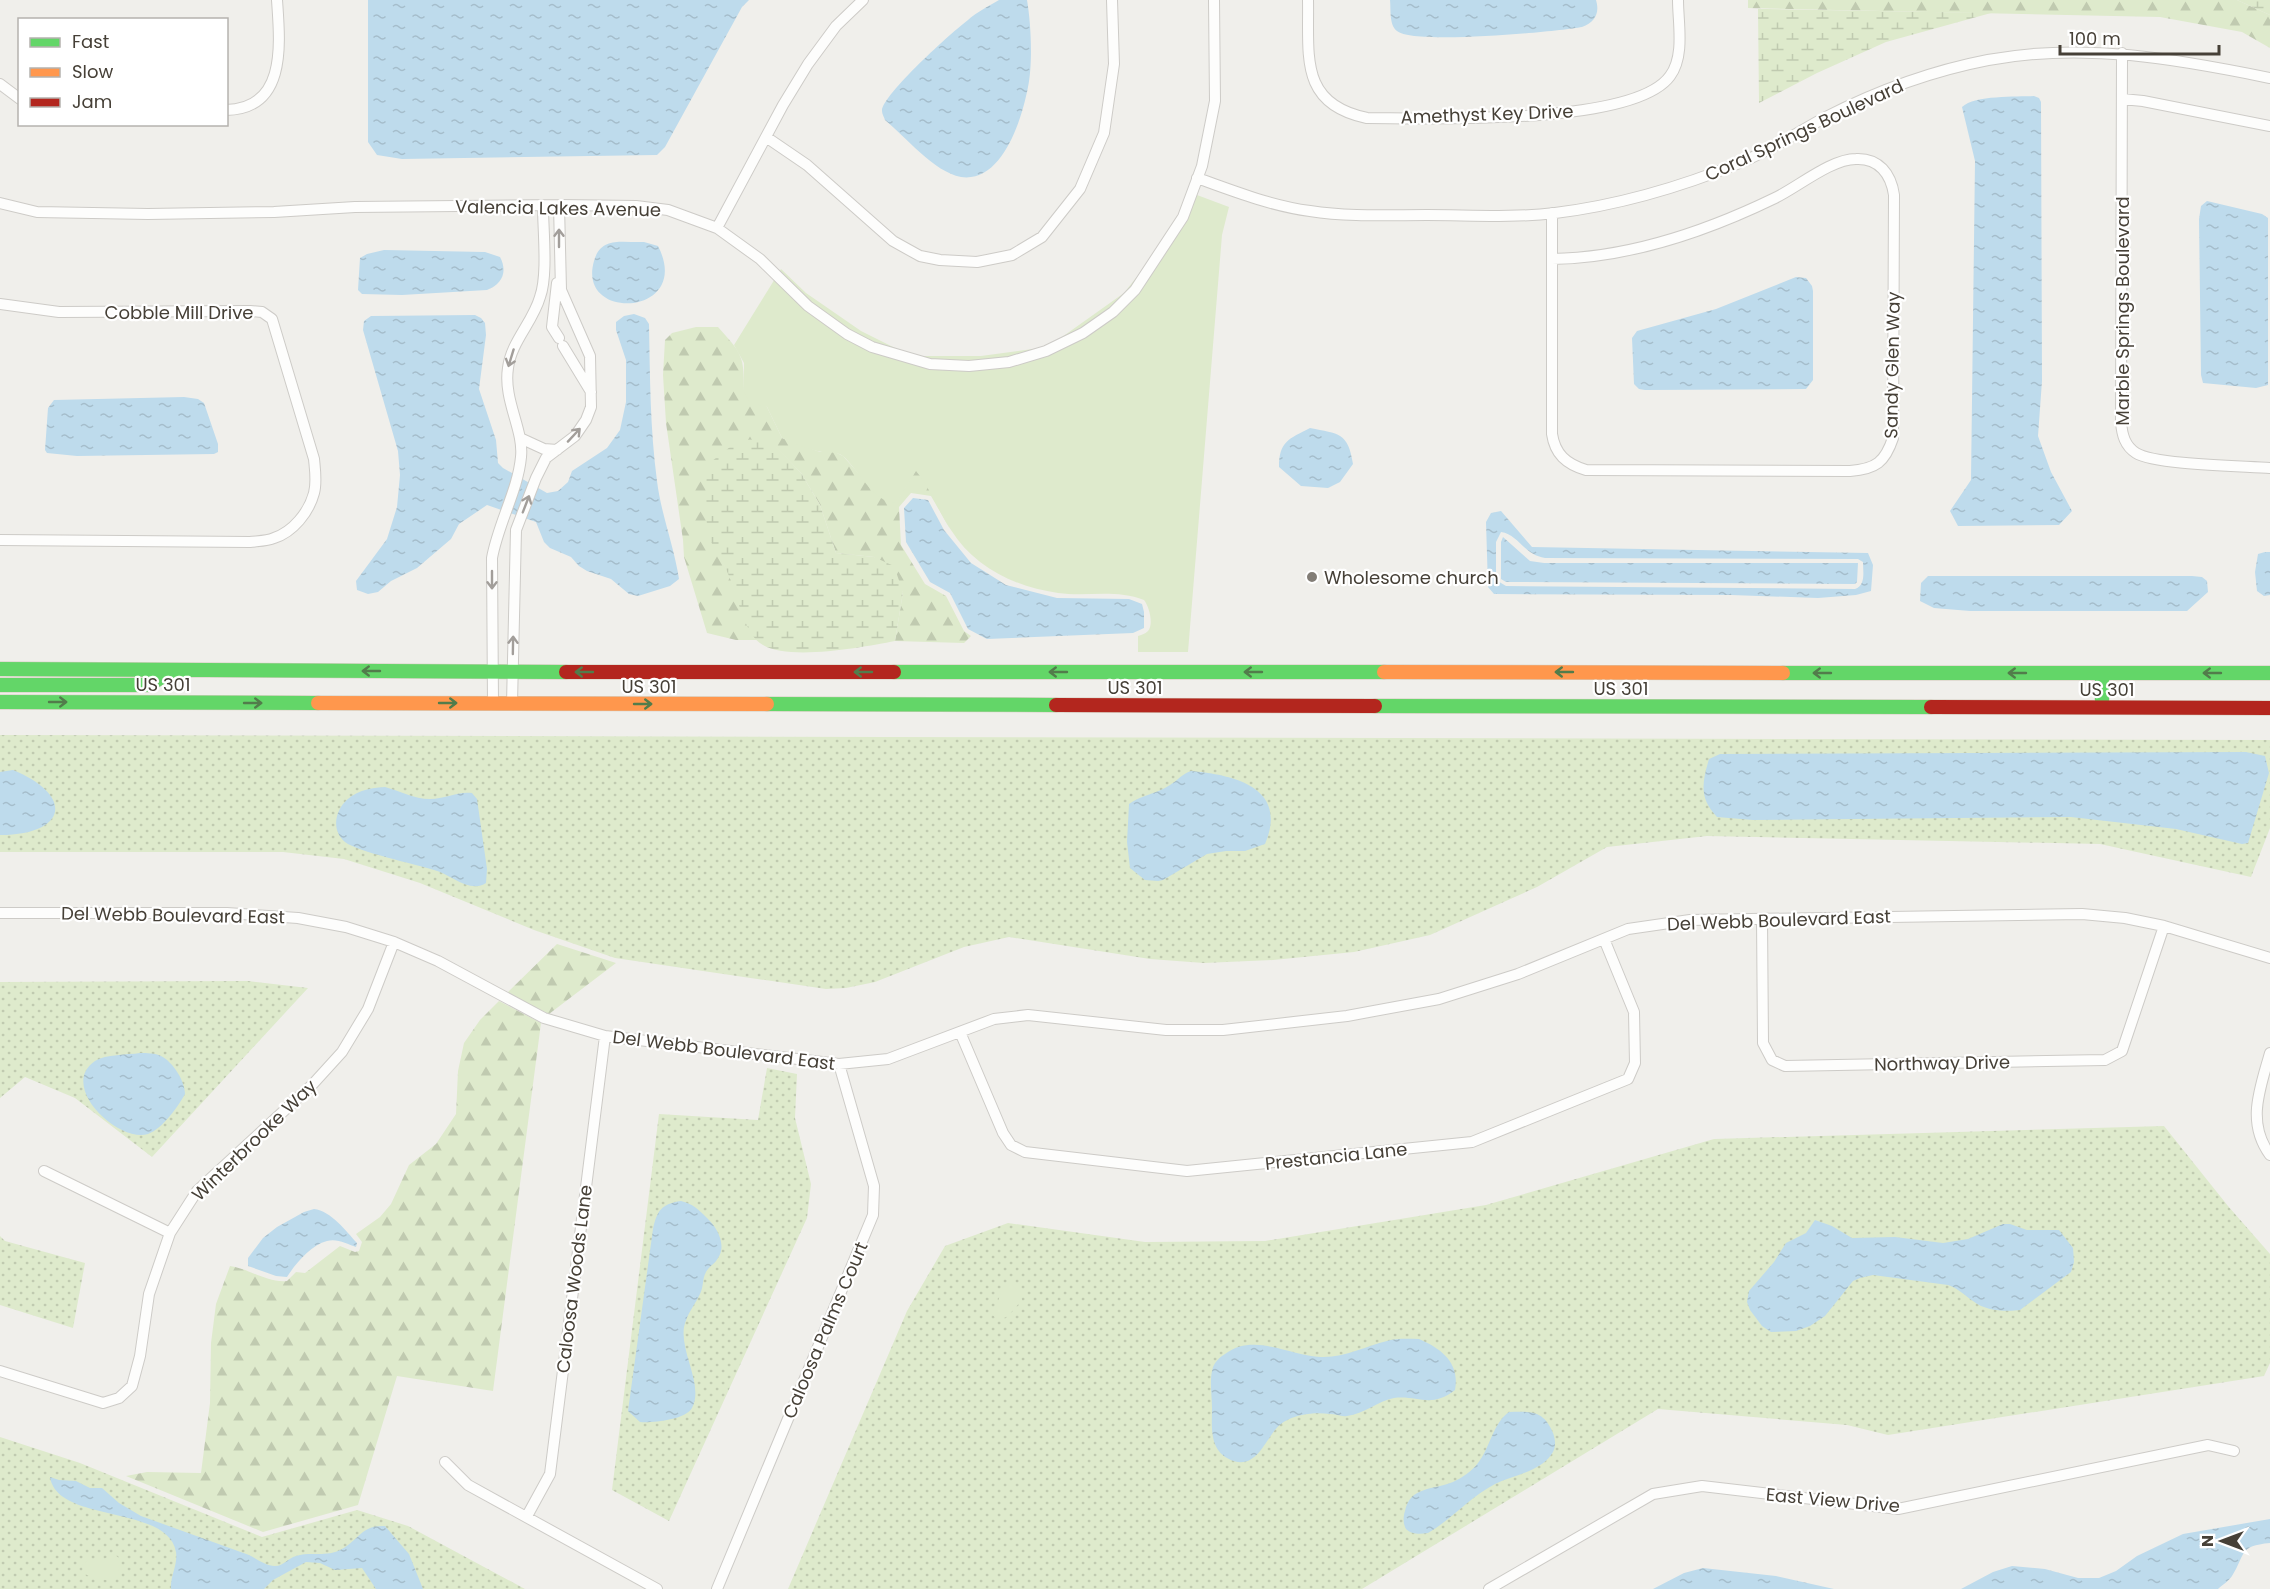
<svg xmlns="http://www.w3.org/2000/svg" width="2270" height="1589" viewBox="0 0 2270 1589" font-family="Poppins,sans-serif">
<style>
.grass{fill:url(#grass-dots)}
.forest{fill:url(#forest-firs)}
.wetland{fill:url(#wetland-marsh)}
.park{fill:#deeacc}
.water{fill:url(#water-ripples);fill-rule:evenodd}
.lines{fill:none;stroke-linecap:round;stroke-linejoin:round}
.street-casing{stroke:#cdcbc7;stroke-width:12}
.fast-casing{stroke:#d1caba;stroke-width:15}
.slow-casing{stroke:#d1caba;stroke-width:15}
.jam-casing{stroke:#d1caba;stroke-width:15}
.street{stroke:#fdfdfc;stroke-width:10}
.fast{stroke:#63d668;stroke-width:14}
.slow{stroke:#ff974d;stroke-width:14}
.jam{stroke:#b3261e;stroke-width:14}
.oneway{stroke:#a29e9a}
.oneway2{stroke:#527c4b}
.poi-dot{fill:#827d76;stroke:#fff;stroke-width:2}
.labels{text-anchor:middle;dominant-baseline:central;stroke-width:4.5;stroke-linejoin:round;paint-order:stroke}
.street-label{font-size:18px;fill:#464037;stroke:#fff}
.poi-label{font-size:18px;fill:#464037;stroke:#fff;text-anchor:start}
</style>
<defs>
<pattern id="grass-dots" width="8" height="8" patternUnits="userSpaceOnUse" patternTransform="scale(1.5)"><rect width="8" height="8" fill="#deeacc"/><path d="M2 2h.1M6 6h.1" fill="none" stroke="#c0cab0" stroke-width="1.8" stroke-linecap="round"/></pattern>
<pattern id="forest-firs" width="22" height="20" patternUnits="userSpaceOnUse" patternTransform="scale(1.5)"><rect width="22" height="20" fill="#deeacc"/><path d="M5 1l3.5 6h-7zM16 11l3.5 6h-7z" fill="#c0cab0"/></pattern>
<pattern id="wetland-marsh" width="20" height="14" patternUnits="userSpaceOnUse" patternTransform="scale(1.5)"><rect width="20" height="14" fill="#deeacc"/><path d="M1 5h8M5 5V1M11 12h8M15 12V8" fill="none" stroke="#c0cab0"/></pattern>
<pattern id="water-ripples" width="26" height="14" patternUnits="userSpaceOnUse" patternTransform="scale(1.5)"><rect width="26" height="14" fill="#bedbec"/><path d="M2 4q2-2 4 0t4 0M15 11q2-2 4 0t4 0" fill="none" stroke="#a5bdcb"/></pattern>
</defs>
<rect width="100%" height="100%" fill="#f0efeb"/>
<!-- grass -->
<path class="grass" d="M0,735L2270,740V828L2251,877L2100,844L1707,836L1607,847L1537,887L1430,935L1354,952L1273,960L1204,963L1150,959L1009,937L964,947L875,982L846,988L826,989L615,958L534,930L420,883L344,859L283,852H0Z
M248,981L308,988L152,1157L75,1098L25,1077L0,1098V982Z
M767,1068L797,1074L795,1118L811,1184L807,1218L669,1521L612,1490L659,1114L758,1120Z
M2164,1126L2228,1206L2270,1254V1363L2264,1376L1888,1435L1847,1425L1658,1409L1362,1589H788L907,1311L945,1246L1008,1223L1145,1242L1265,1241L1486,1205L1714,1139Z
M0,1236L5,1241L85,1263L73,1328L0,1305Z
M0,1437L80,1463L262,1537L357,1510L408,1526L525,1589H0Z"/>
<!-- forest -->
<path class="forest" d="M1748,0H2237L2270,15V48L2242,32L2160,17L1748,8Z
M696,327H718C742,354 744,355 744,391L767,407L782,438L820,452H835L843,456L877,494L896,502L916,470L929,487L950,529L931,496L911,493L899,507L901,545L925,584L946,596L964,631L971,636L964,643L895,641L903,592L874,557L836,553L820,505L801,473L768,439L710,538L729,574L748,627L758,640H736L707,633L684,557L683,540L666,423L663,375L665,340L672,333Z
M557,944L616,963L549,1014L507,993Z
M499,1001L541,1023L493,1391L397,1376L358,1505L263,1532L126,1476L147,1472L201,1473L210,1403L211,1343L216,1304L230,1266C250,1269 267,1283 287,1281L296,1272L305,1273L340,1246L355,1252L359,1251L362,1242L356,1234L380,1217L391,1204L409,1165L436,1144L456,1114L458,1071L464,1043L480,1020Z"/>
<!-- wetland -->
<path class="wetland" d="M2237,0H2270V15Z
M1758,9H1766L1991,13L1886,42L1817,73L1759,103Z
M769,439L801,473L820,505L836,553L874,557L894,566L903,592L895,641C864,647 790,661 763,645C744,635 737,594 729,576C724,563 715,552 710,539C703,516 706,488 707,465L739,440Z"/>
<!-- park -->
<path class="park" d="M1189,192L1229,207L1222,235L1188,652H1138V636C1141,635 1145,634 1148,631C1154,624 1149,606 1144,600C1116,589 1087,597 1058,593C1015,587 974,567 951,530C938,511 931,489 916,471L896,503C874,503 859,471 844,457C836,450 827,454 817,451C805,448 793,443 782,438L767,407L750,403L744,392V363L734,345L781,269L806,293L861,331L911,356H981L1048,347L1124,293L1173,231Z
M1011,1284L1020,1293L1022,1300L1008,1316L998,1321L993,1315L1003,1287Z
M114,1554L120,1559C120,1567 119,1576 112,1581L93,1578L83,1573L82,1565L88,1560H102Z"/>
<!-- water -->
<path class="water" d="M368,0H749L742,7L665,147L657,155L402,159L377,155L368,142Z
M999,0H1027C1031,23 1033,63 1028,87C1022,118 1003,183 961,177C934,172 906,137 885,120C884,117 882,114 882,111C881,96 953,31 968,20C977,12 989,6 999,0Z
M1390,0H1596C1600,13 1595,22 1582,27C1555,32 1413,45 1397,31C1389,25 1391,9 1390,0Z
M2034,96L2039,98L2041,102L2042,381L2038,436L2051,472L2072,511L2059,525L1958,526L1950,511L1971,480L1975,161L1962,107C1975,95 2016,97 2034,96Z
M2207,201L2262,214L2268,218V385L2256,388L2203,383L2201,375L2199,219L2201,206Z
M644,242L658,246C694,316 576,323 594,261C601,236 622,243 644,242Z
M384,250L485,252L500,257C508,272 502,284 487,290L402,295L362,294L358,290L360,258L367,254Z
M1796,277L1806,278L1812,286L1813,291V380L1806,389L1645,390L1639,389L1634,384L1632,338L1637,331L1716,309Z
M634,314L645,318L649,324C650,377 650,429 657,481C661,514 674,546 679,579L670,586L638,596L629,594L611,579L587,571L579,566L571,557L550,548L544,542L536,522L487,505L459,524L451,539L417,568L391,581L378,592L368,594L357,590L356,581L387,539L397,507L400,475L398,451L363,330L364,321L371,316L475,315L481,318L485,323L486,335L479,389L496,440L498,463L503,468L547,493L558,491L568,482L572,471L607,448L620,430L626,402V360L616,330V322L624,316Z
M184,397L198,399L204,403L218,444V452L214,454L77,456L47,453L45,450L48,408L54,400Z
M1310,428C1339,434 1348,432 1353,464L1340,482L1328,488L1301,486L1279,467C1279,441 1289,439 1310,428Z
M913,498L928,500L944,530L971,563L1006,585L1057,598L1129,599L1142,604L1144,612V628L1133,633L987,639L968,629L950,593L930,582L906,542L904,508Z
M1501,511L1532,547L1868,553L1873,565L1871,591L1856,595L1818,598L1731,595L1494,594L1488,587L1486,522L1491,513ZM1501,532C1518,534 1523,554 1545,558L1858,559L1863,562C1863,572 1866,585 1855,589L1506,586L1496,580V542Z
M1503,537L1530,561L1544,563H1858L1857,582L1855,584L1506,582L1501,579V542Z
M2265,552H2270V595L2264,596L2257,591L2255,572L2258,554Z
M1928,576H2192L2202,577L2207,581L2208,592L2187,611H1970L1934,608L1920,601L1921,583Z
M2246,752L2265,756L2269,773L2248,843L2242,844L2176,829L2071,817L1753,820L1717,817C1699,798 1702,783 1709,759L1720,754Z
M13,770C76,796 66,835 0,835V772Z
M1191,771C1234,775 1289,787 1265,844L1245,851H1226L1207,854L1163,880L1158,881L1145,880L1130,868L1127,842L1129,804C1141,795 1157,794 1170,785C1178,780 1182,774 1191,771Z
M385,787C400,791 414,799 430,799C445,799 458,791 472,793L477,799L487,869L486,883C470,894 450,874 434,870C415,864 358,852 345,842C333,832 334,816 343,804C354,791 368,788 385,787Z
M140,1053C147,1053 155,1053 161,1056C173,1062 185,1081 185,1094C178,1107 162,1129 148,1134C118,1143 58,1086 95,1061C106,1054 127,1055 140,1053Z
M681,1201C693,1204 698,1209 707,1218C717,1227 727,1245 718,1258C715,1264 709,1266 706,1272C702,1279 704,1286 700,1294C695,1305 687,1313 684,1327C680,1353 704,1385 692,1408C685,1420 652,1423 640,1422L628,1411L653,1229C657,1211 661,1204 681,1201Z
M314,1209C331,1211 346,1231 357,1243L356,1247C347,1244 337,1238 327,1241C311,1245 296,1263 287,1277L276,1276L248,1266V1258L263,1238L277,1227L304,1212Z
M1815,1220L1832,1226L1852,1238L1895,1237L1943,1243L1968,1239L2003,1224H2010L2027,1230H2059L2073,1248L2074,1262L2071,1272L2020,1310C2006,1312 1985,1311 1973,1301C1964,1295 1959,1289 1948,1285L1873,1275L1860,1278L1853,1281L1825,1316L1810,1326L1796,1331L1771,1332L1762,1326L1750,1310L1747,1302L1749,1291L1774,1262L1786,1243L1806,1233Z
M1419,1339C1442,1349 1460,1363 1455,1390C1431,1409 1418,1395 1394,1398C1378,1401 1364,1414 1347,1416C1341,1417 1336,1414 1330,1414C1321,1413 1311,1413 1302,1415C1292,1417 1282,1421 1275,1430C1263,1445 1253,1473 1227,1458C1209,1448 1212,1425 1212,1408C1212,1395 1209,1380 1213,1367C1215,1362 1220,1357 1225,1354C1254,1332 1289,1356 1321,1357C1344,1358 1366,1346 1387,1341C1397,1338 1409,1339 1419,1339Z
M1509,1412C1532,1411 1544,1411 1553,1433C1556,1441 1556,1449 1551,1455C1539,1472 1513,1475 1495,1484C1470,1497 1452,1519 1428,1533C1421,1534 1412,1535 1406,1529C1403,1524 1403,1517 1405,1511C1410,1486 1434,1490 1453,1482C1462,1478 1472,1471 1478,1463C1490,1448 1493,1423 1509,1412Z
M50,1477L59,1480L76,1481L90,1488H102L119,1503L141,1516L249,1555C257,1559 266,1566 275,1566C284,1566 288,1558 296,1556C311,1551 326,1558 342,1549C360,1539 361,1525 385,1526L409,1554L423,1589H376L362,1568L335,1570L320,1563L306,1562L273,1580L264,1589H171C170,1576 178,1565 176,1552C168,1504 57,1524 50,1477Z
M2270,1519V1543C2238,1546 2246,1554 2232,1576C2229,1581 2222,1585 2218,1589H1961L1993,1572L2012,1566L2045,1569L2078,1578H2099L2116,1571L2137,1556L2183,1534Z
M1703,1568L1776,1576L1834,1589H1653L1684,1573Z"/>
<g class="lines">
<defs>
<path id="street" d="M1308,0C1309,56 1299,104 1367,118C1428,118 1634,126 1670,76C1685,56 1678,23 1678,0
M2122,53L2121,422C2122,435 2125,446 2136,453C2155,465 2243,466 2270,468
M0,84L20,99
M2122,99L2143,101L2270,126
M226,110C287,109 280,44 277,0
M766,137L807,165L893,241L920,256L940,260L977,262L1012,255L1042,237L1080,189L1104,133L1114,64L1112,0
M1197,178C1234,191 1271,206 1310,211C1348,217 1388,215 1427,215C1469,215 1513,218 1555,213C1620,205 1681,187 1742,162C1771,150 1798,132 1826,117C1877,91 1931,71 1988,60C2084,42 2177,59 2270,78
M0,203L37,212L148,214L274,212L355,207L559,205L636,206L668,210L717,228L760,259L808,306L847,334L872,347L930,364L969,366L1009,362L1046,351L1083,333L1113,312L1135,290L1183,217L1202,166L1215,101L1214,0
M1552,213V259C1627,258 1707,231 1775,198C1798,187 1831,159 1856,159C1879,158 1891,174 1894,195L1893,438C1885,462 1876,469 1850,471L1586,470C1566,464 1555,454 1552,434V259
M717,228L783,105L808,64L836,26L863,0
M557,283L552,327L559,338
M0,304L59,312L250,311L262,312L272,319L314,459C315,470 317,482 314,493C309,512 293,532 274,538C267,541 258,541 250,542L0,540
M563,346L591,392
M520,438L544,449L557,450
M493,703L492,558C498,524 518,490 521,457C524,430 503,400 508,368C511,342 533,322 540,297C548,275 543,231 543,206
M512,703L516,530L536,478L546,458L575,436L586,420L591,407L590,356L561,290L559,205
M0,913H227L298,918L346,927L394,942L438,961L544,1018L605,1036L839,1064L888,1059L994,1019L1028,1015L1166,1030H1223L1347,1016L1439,999L1518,974L1628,929L1690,920L2082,914L2125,918L2164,926L2270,958
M1762,918L1763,1043L1772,1060L1785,1066L2105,1060L2122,1051L2164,926
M960,1032L1003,1133L1011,1145L1025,1152L1187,1171L1472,1142L1628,1079L1635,1063L1634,1012L1604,939
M2270,1053C2260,1089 2246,1122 2270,1155
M44,1171L170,1233
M0,1371L103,1403L119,1398L132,1386L140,1356L149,1294L170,1233L197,1191L312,1085L342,1052L368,1009L394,942
M445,1462L468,1485L657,1589
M527,1516L550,1474L605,1036
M717,1589L873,1215L874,1186L839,1064
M1489,1589L1653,1494L1702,1486L1898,1509L2208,1445L2234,1451"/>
<path id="fast" d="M0,669L566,672
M894,672H1384
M1783,673H2270
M2102,673V707
M0,685H149L173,670
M0,702L318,703
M767,704L1056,705
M1375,706L1931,707"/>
<path id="slow" d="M1384,672L1783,673
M318,703L767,704"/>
<path id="jam" d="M566,672H894
M1056,705L1375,706
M1931,707L2270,708"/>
</defs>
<!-- street casing -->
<use href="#street" class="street-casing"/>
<!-- fast casing -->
<use href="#fast" class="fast-casing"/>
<!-- slow casing -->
<use href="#slow" class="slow-casing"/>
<!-- jam casing -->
<use href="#jam" class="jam-casing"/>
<!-- street -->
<use href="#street" class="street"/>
<!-- fast -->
<use href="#fast" class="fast"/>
<!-- slow -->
<use href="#slow" class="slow"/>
<!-- jam -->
<use href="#jam" class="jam"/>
</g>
<!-- one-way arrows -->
<defs><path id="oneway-shaft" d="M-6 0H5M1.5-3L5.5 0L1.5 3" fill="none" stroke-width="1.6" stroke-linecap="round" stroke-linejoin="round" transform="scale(1.5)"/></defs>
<g class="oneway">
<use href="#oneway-shaft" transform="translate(559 238) rotate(-90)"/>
<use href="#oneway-shaft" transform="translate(511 358) rotate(107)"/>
<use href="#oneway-shaft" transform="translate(574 435) rotate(-47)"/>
<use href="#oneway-shaft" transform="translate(526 504) rotate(-69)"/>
<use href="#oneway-shaft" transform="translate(492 580) rotate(90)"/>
<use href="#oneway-shaft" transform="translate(513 645) rotate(-89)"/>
</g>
<g class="oneway2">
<use href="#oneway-shaft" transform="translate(371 671) rotate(-180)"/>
<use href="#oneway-shaft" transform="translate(584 672) rotate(-180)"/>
<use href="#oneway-shaft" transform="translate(863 672) rotate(-180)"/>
<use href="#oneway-shaft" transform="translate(1058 672) rotate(-180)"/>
<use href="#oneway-shaft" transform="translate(1253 672) rotate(-180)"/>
<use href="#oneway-shaft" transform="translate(1564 672) rotate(-180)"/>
<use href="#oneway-shaft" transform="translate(1822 673) rotate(-180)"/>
<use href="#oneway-shaft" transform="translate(2017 673) rotate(-180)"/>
<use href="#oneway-shaft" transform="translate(2212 673) rotate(-180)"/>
<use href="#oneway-shaft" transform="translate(58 702)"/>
<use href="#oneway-shaft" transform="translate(253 703)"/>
<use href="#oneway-shaft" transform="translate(448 703)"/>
<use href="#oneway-shaft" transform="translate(643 704)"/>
</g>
<!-- markers -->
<circle class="poi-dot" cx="1312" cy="577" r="6"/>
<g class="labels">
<!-- street labels -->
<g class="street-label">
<text transform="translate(1487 114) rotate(-2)">Amethyst Key Drive</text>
<text transform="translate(1804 130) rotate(-25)">Coral Springs Boulevard</text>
<text transform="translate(558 208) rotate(1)">Valencia Lakes Avenue</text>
<text transform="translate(2122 311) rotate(-90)">Marble Springs Boulevard</text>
<text x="179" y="312">Cobble Mill Drive</text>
<text transform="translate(1892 365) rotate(-89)">Sandy Glen Way</text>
<text x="163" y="684">US 301</text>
<text x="649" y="686">US 301</text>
<text x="1135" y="687">US 301</text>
<text x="1621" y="688">US 301</text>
<text x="2107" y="689">US 301</text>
<text transform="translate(173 915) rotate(1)">Del Webb Boulevard East</text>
<text transform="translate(1779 920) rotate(-2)">Del Webb Boulevard East</text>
<text transform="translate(724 1050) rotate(7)">Del Webb Boulevard East</text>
<text transform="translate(1942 1063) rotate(-1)">Northway Drive</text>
<text transform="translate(254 1140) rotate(-44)">Winterbrooke Way</text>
<text transform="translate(1336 1156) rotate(-6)">Prestancia Lane</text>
<text transform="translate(574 1279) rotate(-83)">Caloosa Woods Lane</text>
<text transform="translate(825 1330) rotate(-67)">Caloosa Palms Court</text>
<text transform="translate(1833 1500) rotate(5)">East View Drive</text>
</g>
<!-- poi labels -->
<g class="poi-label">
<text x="1324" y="577">Wholesome church</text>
</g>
</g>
<!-- legend -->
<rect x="18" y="18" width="210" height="108" fill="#ffffff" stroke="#b5b3af" stroke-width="1.5"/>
<rect x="30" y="38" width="30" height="9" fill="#63d668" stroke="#b5b3af" stroke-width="1.5"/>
<text x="72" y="48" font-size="18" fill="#464037">Fast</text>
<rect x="30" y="68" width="30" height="9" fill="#ff974d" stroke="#b5b3af" stroke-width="1.5"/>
<text x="72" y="78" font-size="18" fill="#464037">Slow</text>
<rect x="30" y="98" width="30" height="9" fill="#b3261e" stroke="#b5b3af" stroke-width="1.5"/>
<text x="72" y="108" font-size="18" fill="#464037">Jam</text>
<!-- north arrow -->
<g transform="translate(2222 1541) rotate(270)" stroke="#ffffff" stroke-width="4.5" paint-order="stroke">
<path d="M0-4.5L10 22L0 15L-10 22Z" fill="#464037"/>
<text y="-9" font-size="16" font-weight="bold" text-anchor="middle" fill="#464037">N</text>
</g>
<!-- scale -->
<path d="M2060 45v9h159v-9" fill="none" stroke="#464037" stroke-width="3"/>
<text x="2069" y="45" font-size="18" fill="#464037" stroke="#ffffff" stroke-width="4.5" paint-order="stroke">100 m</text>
</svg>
